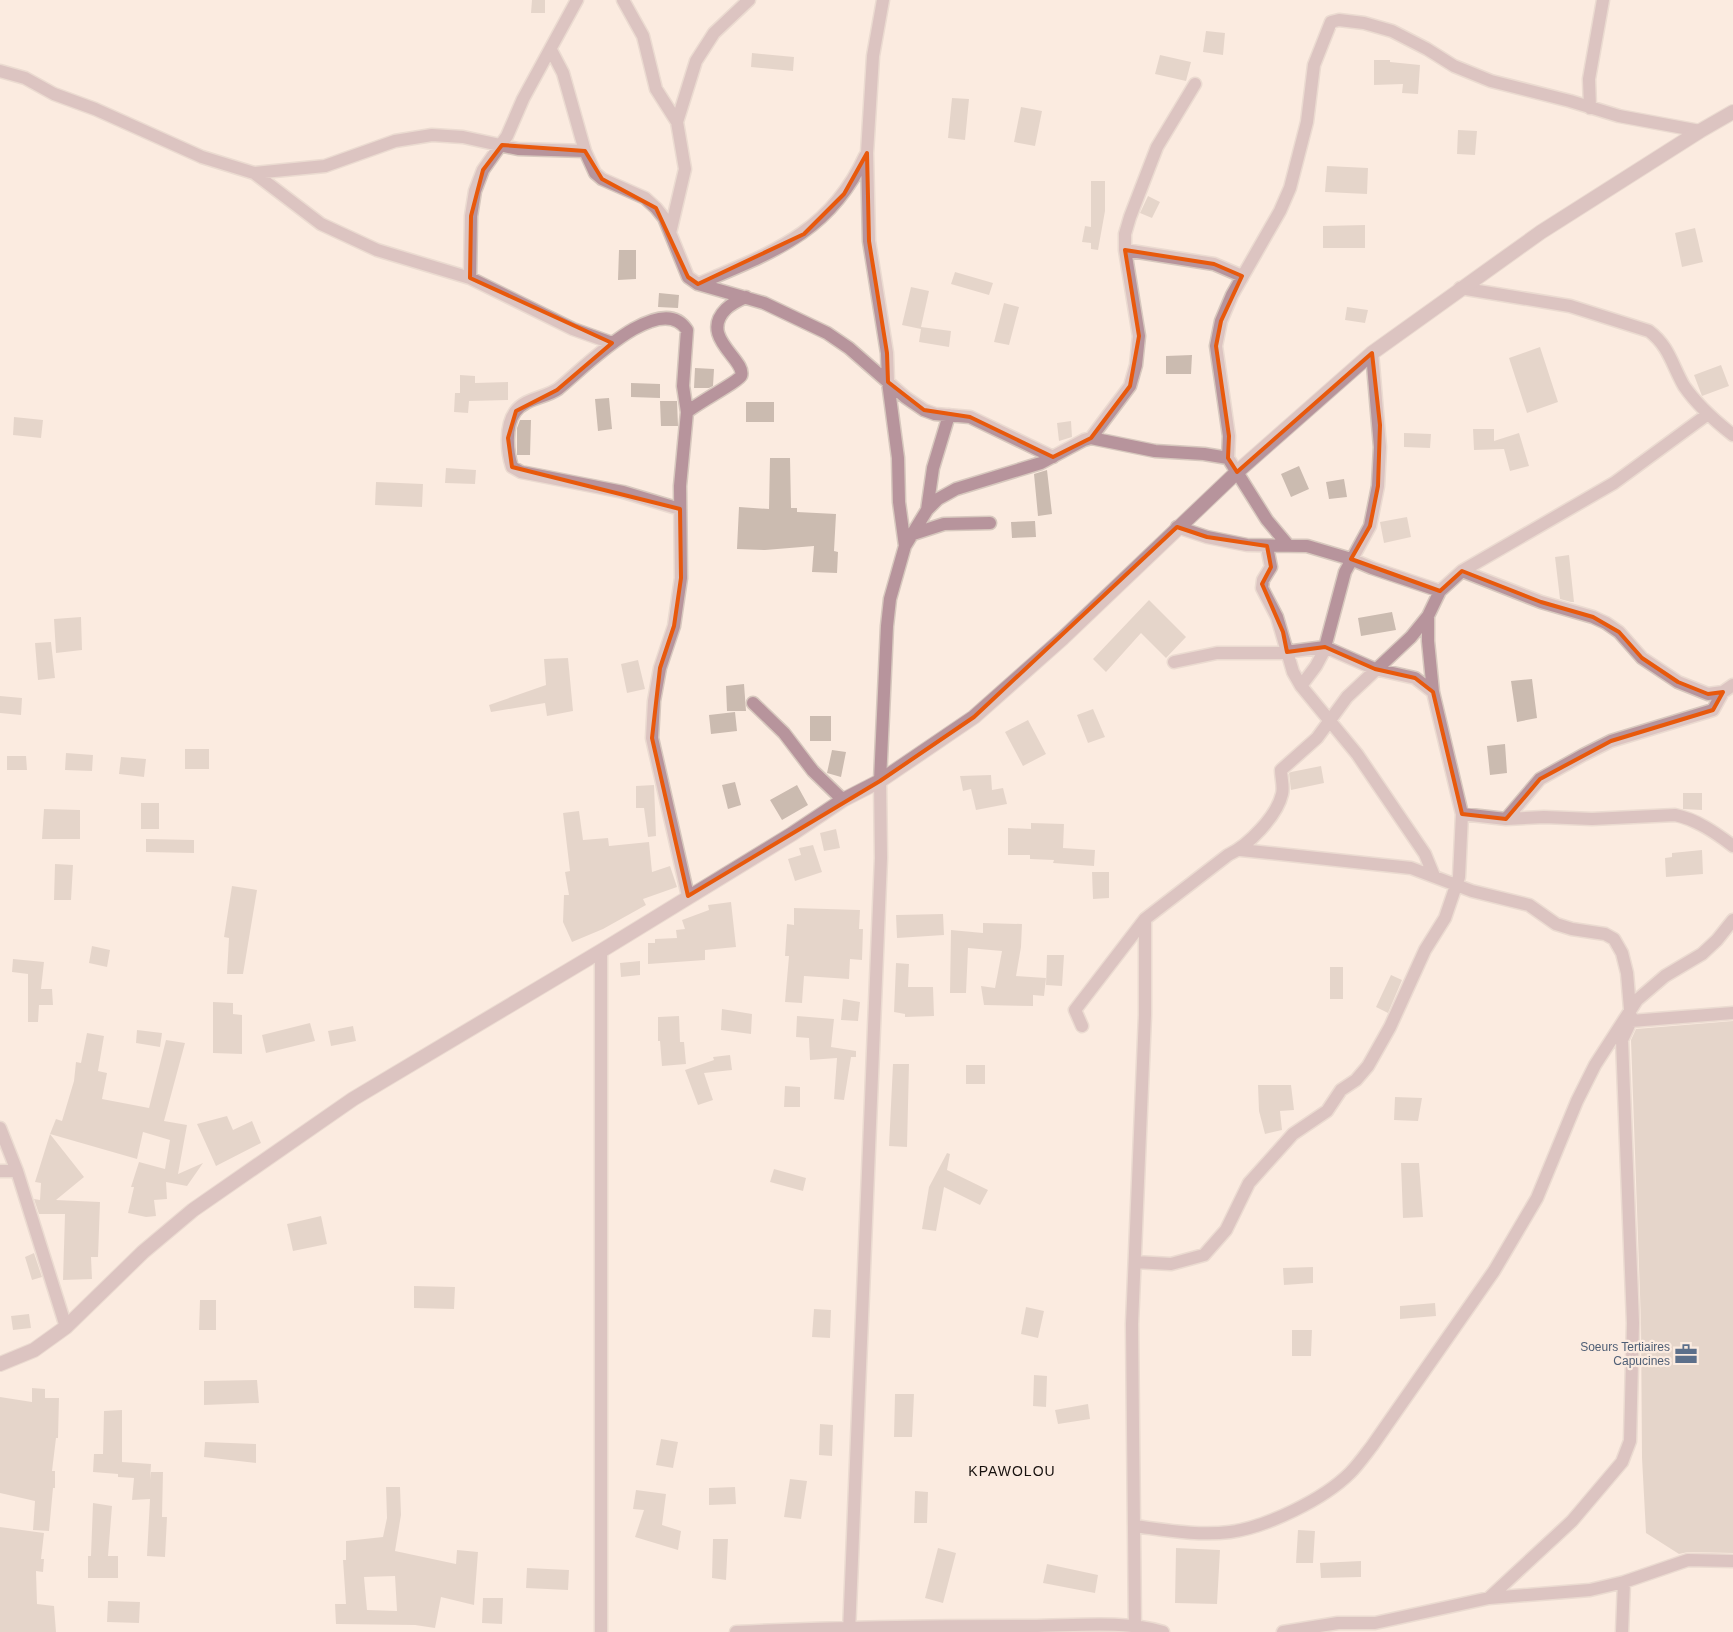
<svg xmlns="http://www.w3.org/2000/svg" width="1733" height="1632" viewBox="0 0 1733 1632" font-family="Arial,sans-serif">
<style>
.building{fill:#cbbbb0;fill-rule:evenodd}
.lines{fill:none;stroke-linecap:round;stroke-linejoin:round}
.minor-casing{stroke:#d7c8be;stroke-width:15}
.tertiary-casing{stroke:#d7c8be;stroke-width:16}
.minor{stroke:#b7949c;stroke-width:12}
.tertiary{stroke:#b7949c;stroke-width:14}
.marked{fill:none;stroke:#e8590c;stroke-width:4;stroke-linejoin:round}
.labels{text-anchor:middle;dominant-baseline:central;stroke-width:4.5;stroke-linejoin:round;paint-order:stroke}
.service-label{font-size:12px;fill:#4e5e75;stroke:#fbebe0;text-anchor:end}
.neighbourhood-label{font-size:14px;letter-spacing:1px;fill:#17110e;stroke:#fbebe0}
</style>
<rect width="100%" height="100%" fill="#fbebe0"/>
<!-- building -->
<path class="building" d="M532,0H545V13H531Z
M1206,31L1225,33L1223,55L1203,52Z
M752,53L794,57L793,71L751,67Z
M1160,55L1191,62L1186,81L1155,74Z
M1374,60H1390V62L1420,65L1418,94L1402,93L1403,84L1374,85Z
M952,98L969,99L965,140L948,138Z
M1021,107L1042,111L1035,146L1014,142Z
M1458,130L1477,131L1475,155L1457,154Z
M1327,166L1368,168L1367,194L1325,192Z
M1091,181H1105V211L1098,250L1091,249V243L1082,242L1085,226L1091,227Z
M1148,196L1160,202L1152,218L1140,213Z
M1365,225V248H1323V226Z
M1695,228L1703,262L1682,267L1675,233Z
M619,250H636V279L618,280Z
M955,272L993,283L989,295L951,284Z
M911,287L929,291L921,327L951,331L949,347L919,342L921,329L902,325Z
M659,293L679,295L678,308L658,307Z
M1004,303L1019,307L1009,345L994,342Z
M1347,307L1368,310L1365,323L1345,320Z
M1540,347L1558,402L1527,413L1509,358Z
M1192,355L1191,374H1166V356Z
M1721,365L1729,386L1702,396L1694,375Z
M695,368L714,369L713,386L709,388H694Z
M460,375L475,376V383L508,382V400L469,401L468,413L454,412L455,393H460Z
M631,383L660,384V398L631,397Z
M609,398L612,429L598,431L595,399Z
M660,401H677L678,426H661Z
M746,402H774V422H746Z
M14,417L43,420L41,438L13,435Z
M520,420H531L530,455H517V428Z
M1071,421L1072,437L1059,441L1057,423Z
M1473,429H1494V441L1519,433L1529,466L1510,471L1504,449L1474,450Z
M1404,433L1431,434L1430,448L1404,447Z
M770,458H790L791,508H797V512L836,514L834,551L838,552L837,573L812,572L814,546L765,550L737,549L739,507L769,509Z
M1299,466L1309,489L1291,497L1281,474Z
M446,468L476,470L475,484L445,483Z
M1047,470L1052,514L1038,516L1034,474Z
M1344,479L1347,497L1329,499L1326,482Z
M376,482L423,484L422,507L375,505Z
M1407,517L1411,537L1384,543L1380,522Z
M1035,521L1036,537L1012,538L1011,522Z
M1569,555L1574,602H1571L1560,599L1555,557Z
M1149,600L1186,637L1166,658L1141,633L1106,672L1093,659Z
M1392,612L1396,630L1361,636L1358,618Z
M81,617L82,650L56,653L54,619Z
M51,642L55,678L38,680L35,643Z
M568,658L573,711L547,716L545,703L491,712L489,705L546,685L544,659Z
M638,660L645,689L627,693L621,664Z
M1532,679L1537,718L1517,722L1511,681Z
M744,684L746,711H727L726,686Z
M0,696L22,698L21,715L0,713Z
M1093,709L1105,737L1088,743L1077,715Z
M735,712L737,731L711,734L709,715Z
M810,716H831V741H810Z
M1028,720L1046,754L1023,766L1005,732Z
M1505,744L1507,773L1490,775L1487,746Z
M185,749H209V769H185Z
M832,750L846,752L841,777L827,773Z
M66,753L93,755L92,771L65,770Z
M7,756H26L27,770H7Z
M121,757L146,759L144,777L119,774Z
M1321,766L1324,783L1291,790L1289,773L1291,772Z
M991,775L992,790L1003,788L1007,804L976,810L971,789L963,791L960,776Z
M735,782L741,805L728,809L722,785Z
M654,785L656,836L648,837L644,808H636V786Z
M797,785L808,805L782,820L770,800Z
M1683,793H1702V810L1683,809Z
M141,803H159V829H141Z
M44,809L80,810V839H42Z
M579,811L583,840L608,838L609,846L649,842L652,872L670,866L677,887L643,899L646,905L603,929L572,942L563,922L564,895H569L565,872L570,871L563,813Z
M1031,823L1064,824L1063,848L1095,850L1094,866L1053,863L1054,860L1030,859V855H1008V828L1031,829Z
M836,829L840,848L824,851L820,833Z
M146,839L194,840V853L146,852Z
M813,845L822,872L795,881L788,859L801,855L799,848Z
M1702,850L1703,874L1666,877L1665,858L1672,857V853Z
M55,864L73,865L71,900H54Z
M1092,872H1109V898L1093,899Z
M232,886L257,890L243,974H227L229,938L224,937Z
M731,902L736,947L705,950V960L648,964V943H655V939L677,938L676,930L685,929L682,920L709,910L708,905Z
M794,908L860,910L859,929H863L862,960L850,959L849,979L804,976L802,1003L785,1002L789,956H785L787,924L794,925Z
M943,914L944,935L897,938L896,915Z
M983,923L1022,924L1021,947L1016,976L1046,978L1044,996L1033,995V1006L984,1005L981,986L995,988L1002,951L968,948L966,993H950L951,930L983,933Z
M92,946L110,950L107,967L89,963Z
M1047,955H1064L1062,986L1046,985Z
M13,959L44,962L41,989H52L53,1005H39L38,1022H28V974L12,972Z
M640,961V975L621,977L620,963Z
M896,963L909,964L908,987H933L934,1016L905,1017V1014L894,1012Z
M1330,967H1343V999H1330Z
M1391,975L1402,980L1388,1013L1376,1007Z
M843,999L860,1002L858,1021L841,1020Z
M213,1002L233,1003V1014L242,1015V1054L213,1053Z
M722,1009L752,1014L751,1034L721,1030Z
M679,1016L680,1042H684L686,1064L662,1066L660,1041H658V1017Z
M797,1016L834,1019L831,1047L856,1051V1057H851L844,1100L834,1099L837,1058L810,1060L809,1038L796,1037Z
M1733,1021V1553L1688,1552L1679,1554L1646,1533L1642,1458L1641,1323L1631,1040L1636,1029Z
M310,1023L315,1041L266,1053L262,1035Z
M353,1026L356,1041L331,1046L328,1031Z
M137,1030L162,1033L160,1047L136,1043Z
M87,1033L104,1036L98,1071L107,1073L102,1099L149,1108L166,1040L185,1043L164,1121L187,1125L178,1174L203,1163L187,1186L166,1182L167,1199L154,1200L156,1216L146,1217L128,1213L134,1187H131L139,1162L165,1169L170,1140L143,1132L137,1159L50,1134L56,1119L62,1121L74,1081L76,1062L81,1063Z
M730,1055L732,1070L704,1073L713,1100L698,1105L685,1070L714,1060L713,1057Z
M893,1064H909L907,1147L889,1146Z
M966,1065H985V1084H966Z
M1258,1085H1291L1294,1110L1280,1111L1282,1130L1265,1134L1259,1111Z
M785,1086L800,1087V1107H784Z
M1395,1097L1422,1098L1418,1121L1394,1120Z
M227,1116L233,1130L252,1121L261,1143L216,1166L197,1124Z
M50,1134L84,1177L56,1200L100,1202L98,1257H91L92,1279L63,1280L65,1214H39L34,1199L40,1200L41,1183L35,1182Z
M947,1153L950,1154L947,1170L988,1190L980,1205L944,1187L936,1231L922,1229L929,1187Z
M1401,1163H1419L1423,1217L1403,1218Z
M774,1169L806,1178L803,1191L770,1182Z
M321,1216L327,1244L293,1251L287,1224Z
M34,1253L42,1277L32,1280L25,1257Z
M1313,1267V1283L1284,1285L1283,1268Z
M414,1286L455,1287L454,1309L414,1308Z
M200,1300H216V1330H199Z
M1435,1303L1436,1316L1400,1319V1306Z
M1026,1307L1044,1311L1038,1338L1021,1334Z
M814,1309L831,1310L830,1338L812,1337Z
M29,1314L31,1328L13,1330L11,1316Z
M1292,1330H1312L1311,1356H1292Z
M1034,1375L1047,1376L1046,1407L1033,1406Z
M257,1380L259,1403L204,1405V1381Z
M32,1388L45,1389V1398H59L58,1438H56L52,1471H55V1488H53L49,1531L33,1530L35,1501L0,1493V1397L32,1402Z
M895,1394H914L912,1437H894Z
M1088,1404L1090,1419L1058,1424L1055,1410Z
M122,1410V1462L151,1464L150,1480L151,1472H163L162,1517H167L165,1557L147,1556L150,1499L132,1500L134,1478L118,1477V1474L93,1472L94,1454H103L104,1411Z
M820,1424L833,1425L832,1456L819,1455Z
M661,1439L678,1442L673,1468L656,1465Z
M205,1442L256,1444V1463L204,1457Z
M790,1479L807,1481L801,1519L784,1517Z
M386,1487H400L401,1515L395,1551L456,1564L457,1550L478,1552L474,1605L441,1597L435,1628L415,1625L336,1624L335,1604H346L343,1560H346V1541L383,1537L387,1518ZM395,1576L397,1611L367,1610L364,1577Z
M735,1487L736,1504L709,1505V1488Z
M636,1490L666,1494L662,1525L681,1531L678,1550L635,1537L644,1510L633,1509Z
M915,1491L928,1492L927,1523H914Z
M93,1503L112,1506L108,1556H118V1578H88V1556H91Z
M0,1527L44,1533L41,1559H44L43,1572L36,1571L37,1604L54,1606L56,1632H0Z
M1298,1530L1315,1531L1313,1563H1296Z
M713,1539H728L726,1580L712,1578Z
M938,1548L956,1553L943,1603L925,1598Z
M1176,1548L1220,1550L1217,1604L1175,1603Z
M1361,1561V1577L1321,1578L1320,1563Z
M1047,1564L1098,1575L1095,1593L1043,1583Z
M527,1568L569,1570L568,1590L526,1588Z
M483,1598H503L502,1624L482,1623Z
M108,1601L140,1602L139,1623L107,1622Z"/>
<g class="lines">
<defs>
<path id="minor" d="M623,0L643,36L656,89L677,122
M551,50L563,73L585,151L595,173L602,179L645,198L656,208L664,218L688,277L698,284L764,303L827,333L849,348L905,397L924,410L935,414L970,417L1053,457
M0,71L25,78L54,94L95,109L202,157L254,173L321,224L377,250L470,278L573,329L612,343
M1590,108L1589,79L1603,0
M254,173L325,166L395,141L432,135L463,137L518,149L585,151
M670,233L685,169L677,122L696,61L714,33L749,0
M1125,250L1214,264L1242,276
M470,278L471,216L475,191L483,170L507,136L523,99L577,0
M698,284C771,253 830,233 865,156
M1460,288L1570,306L1649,331C1669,346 1672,365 1684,386C1697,405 1715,421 1733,435
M687,412C695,405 740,380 741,376C747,360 698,337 726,309C731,304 739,300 746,297
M1091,438L1130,386L1136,365L1139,336L1125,250V234L1130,217L1157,147L1195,84
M1228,458L1229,436L1216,346L1221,321L1232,295L1280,211L1290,188L1307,122L1314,65L1331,22L1339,20L1364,23L1392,31L1427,49L1454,66L1491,81L1570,101L1619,116L1700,131
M680,509L623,492L521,472L512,467C507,452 505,426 515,412C525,398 545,398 558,389C581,371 660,288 687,330L683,386L687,412L680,486L681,578L674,626L660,668L654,701L652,738L688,896
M927,510L933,468L949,415
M1177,527L1207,537L1247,545L1307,546L1351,559L1372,568L1440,591
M913,534L944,524L990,523
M905,546L927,510L938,499L956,489L1041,463L1084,440L1091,438L1155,451L1204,454L1228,458L1267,520L1288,545
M1267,547L1271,567L1263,580L1262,588L1277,617L1293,672L1301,686L1357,754L1425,854L1434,876
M1462,571L1541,602L1593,617L1606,623L1619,632L1642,658L1678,682L1708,694L1723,692L1733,685
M1174,662L1217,653H1278L1325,647L1375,669L1415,678L1433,692
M1301,686L1316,666L1324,651L1345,572L1370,526L1378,486L1380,447L1372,353
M753,703L784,733L813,771L843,800
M1462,814L1506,819L1544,817L1592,819L1675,815C1696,819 1716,833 1733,846
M1506,819L1540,779L1583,755L1611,741L1713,710L1723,692
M1241,850L1411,868L1472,891L1529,905L1556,924L1572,929L1605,934L1614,939L1622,953L1627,973L1631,1021L1622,1040L1633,1323L1630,1441L1622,1462L1572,1521L1489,1598
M601,951V1632
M1631,1021L1733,1013
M1082,1026L1075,1010L1145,919L1228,855C1248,846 1277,816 1282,794C1284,787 1281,778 1281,770L1317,738L1347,697L1411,637L1428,616L1440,591L1462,571L1614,483L1708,414
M0,1128L17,1171L66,1327
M0,1171H17
M1135,1262L1171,1264L1204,1255L1226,1230L1249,1183L1293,1134L1327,1111L1341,1090L1356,1080L1368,1066L1390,1027L1425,950L1445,918L1459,877L1462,814L1433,692L1428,641V616
M1134,1526C1166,1530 1198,1536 1230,1532C1267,1527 1324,1499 1350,1473C1358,1465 1365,1455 1372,1446L1494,1271L1537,1198L1577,1101L1595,1065L1637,1000L1665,976L1702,954L1717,940L1733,920
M736,1632C835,1627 933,1626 1031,1626C1072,1626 1125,1620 1163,1632
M849,1632L881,858L880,781L887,626L890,599L905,546L899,502L898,458L888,382L887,353L869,241L867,153L873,56L883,0
M1135,1632L1132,1324L1145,1015V919
M1283,1632L1338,1623H1375L1489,1598L1590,1590L1624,1582L1688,1560L1733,1561
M1622,1632L1624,1582"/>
<path id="tertiary" d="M0,1364L34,1350L66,1327L143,1252L193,1210L353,1099L601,951L792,834L843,800L880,781L974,717L1063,638L1237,472L1372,353L1541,232L1700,131L1733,112"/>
</defs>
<!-- minor casing -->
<use href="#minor" class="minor-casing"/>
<!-- tertiary casing -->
<use href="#tertiary" class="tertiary-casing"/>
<!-- minor -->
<use href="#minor" class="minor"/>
<!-- tertiary -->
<use href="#tertiary" class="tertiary"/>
</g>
<!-- marked area -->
<path d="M0 0H1733V1632H0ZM502,145L585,151L602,179L656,208L688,277L698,284L804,234L844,194L867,153L869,241L887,353L888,382L924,410L970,417L1053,457L1091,438L1130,386L1139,336L1125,250L1214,264L1242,276L1221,321L1216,346L1229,436L1228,458L1237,472L1372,353L1380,425L1378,486L1370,526L1351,559L1440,591L1462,571L1541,602L1593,617L1619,632L1642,658L1678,682L1708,694L1723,692L1713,710L1611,741L1540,779L1506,819L1462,814L1433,692L1415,678L1375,669L1325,647L1287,652L1283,632L1262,584L1271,567L1267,546L1207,537L1177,527L974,717L880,781L688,896L652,738L660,668L674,626L681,578L680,509L512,467L508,438L516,411L557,390L612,343L470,278L471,216L483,170Z" fill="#fbebe0" fill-opacity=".55" fill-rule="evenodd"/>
<path class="marked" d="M502,145L585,151L602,179L656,208L688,277L698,284L804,234L844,194L867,153L869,241L887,353L888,382L924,410L970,417L1053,457L1091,438L1130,386L1139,336L1125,250L1214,264L1242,276L1221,321L1216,346L1229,436L1228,458L1237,472L1372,353L1380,425L1378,486L1370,526L1351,559L1440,591L1462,571L1541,602L1593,617L1619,632L1642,658L1678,682L1708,694L1723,692L1713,710L1611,741L1540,779L1506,819L1462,814L1433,692L1415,678L1375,669L1325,647L1287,652L1283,632L1262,584L1271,567L1267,546L1207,537L1177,527L974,717L880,781L688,896L652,738L660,668L674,626L681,578L680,509L512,467L508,438L516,411L557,390L612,343L470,278L471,216L483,170Z"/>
<!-- icons -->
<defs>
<symbol id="office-bare" viewBox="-9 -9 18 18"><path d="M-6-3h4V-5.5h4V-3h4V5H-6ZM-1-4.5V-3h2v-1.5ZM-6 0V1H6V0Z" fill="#5c6f8a" stroke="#fbebe0" stroke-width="2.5" paint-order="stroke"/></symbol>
</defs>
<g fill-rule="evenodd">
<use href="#office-bare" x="1670" y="1338" width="32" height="32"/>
</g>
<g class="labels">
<!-- service labels -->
<g class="service-label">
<text x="1670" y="1347">Soeurs Tertiaires<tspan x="1670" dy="14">Capucines</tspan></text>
</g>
<!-- neighbourhood labels -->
<g class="neighbourhood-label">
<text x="1012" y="1471">KPAWOLOU</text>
</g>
</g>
</svg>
